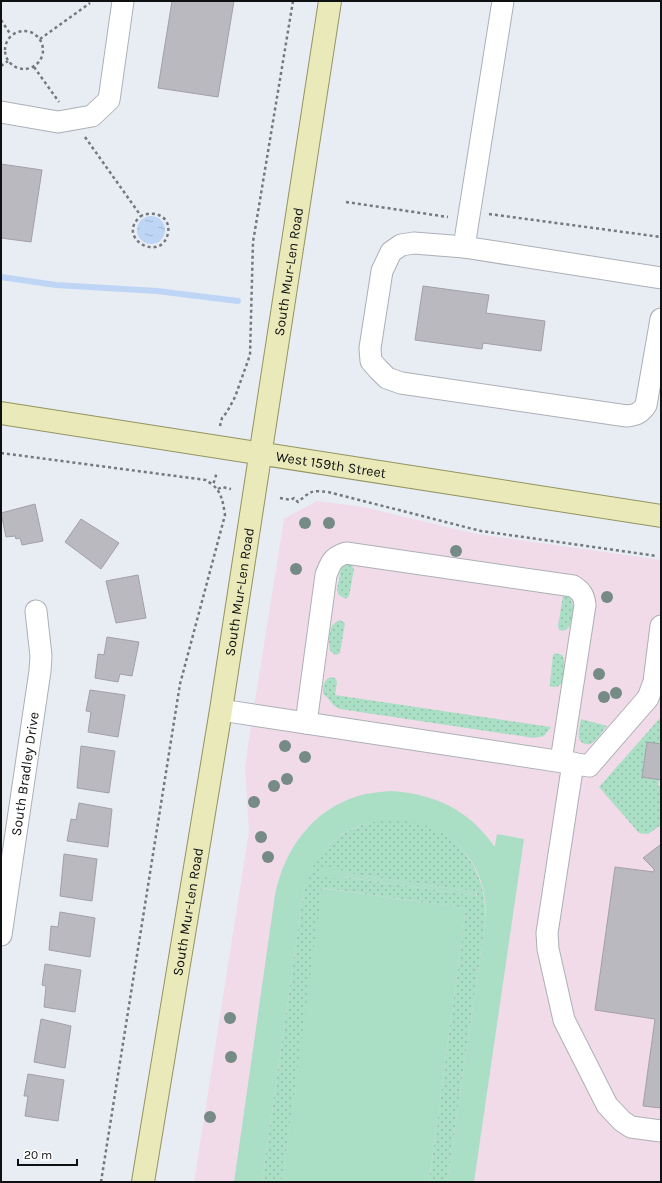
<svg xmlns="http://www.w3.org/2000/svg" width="662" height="1183" viewBox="0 0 662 1183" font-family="Karla,sans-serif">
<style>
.education{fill:#f1dbe8}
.grass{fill:url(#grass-dots);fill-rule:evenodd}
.pitch{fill:#aadec5}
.water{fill:url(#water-ripples)}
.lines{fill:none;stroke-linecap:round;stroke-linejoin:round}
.stream{stroke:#bed5f6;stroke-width:6}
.building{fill:#bbb9c0;stroke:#a3a0a7}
.minor-casing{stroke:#acb0b6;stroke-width:23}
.major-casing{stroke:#939461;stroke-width:24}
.path{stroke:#75787d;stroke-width:2.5;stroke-dasharray:3 3;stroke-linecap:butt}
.minor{stroke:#fff;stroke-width:21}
.major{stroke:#e9e9b9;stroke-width:22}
.tree{fill:#768a86}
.labels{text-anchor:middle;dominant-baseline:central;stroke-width:4;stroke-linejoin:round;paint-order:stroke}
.street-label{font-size:14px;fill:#0e1012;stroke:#fff}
</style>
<defs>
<pattern id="grass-dots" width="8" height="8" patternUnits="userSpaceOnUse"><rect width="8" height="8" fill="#aadec5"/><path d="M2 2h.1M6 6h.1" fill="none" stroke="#91bda8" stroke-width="1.8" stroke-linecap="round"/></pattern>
<pattern id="water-ripples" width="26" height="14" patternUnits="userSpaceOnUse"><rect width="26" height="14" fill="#bed5f6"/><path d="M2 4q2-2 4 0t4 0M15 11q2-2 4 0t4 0" fill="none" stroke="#a2b6d2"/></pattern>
</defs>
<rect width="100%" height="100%" fill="#e8ecf3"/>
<!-- education -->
<path class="education" d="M317,501L363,507L476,534L661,560V1182H194L249,831L245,768L248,745L284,519Z"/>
<!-- grass -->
<path class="grass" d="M346,564H351L354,569L349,596L346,599L339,595L337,590L341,568Z
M563,596C578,592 573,623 568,628C565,631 562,631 559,630L558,626Z
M340,620L345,623L340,653L336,655L331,652C328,646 329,632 332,626C334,623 337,621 340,620Z
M555,653L562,655C566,660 565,680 560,685C557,687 556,687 553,687L550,686V683L553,655Z
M331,677L335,678L337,682L335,695L551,727L544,736L534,738L340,709C331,706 330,698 323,694C323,686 323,680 331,677Z
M661,717V744L647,743L642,777L659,779L658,786H661V825L648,834L639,833L599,787Z
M581,719L607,726C602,731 598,740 592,743C590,744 588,745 586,744C574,742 580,727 581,719Z
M385,819C447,817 490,862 485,924L447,1182H429L466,908L323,888L282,1182H262L303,896C311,852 341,826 385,819ZM320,868L344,871V873L477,892V896L343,877L319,876Z"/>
<!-- pitch -->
<path class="pitch" d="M391,791C435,794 468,809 494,846H495L497,834L524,839L474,1182H447L485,924C498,805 326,778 303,896L262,1182H234L275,895C284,850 312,810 358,796C368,793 380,792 391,791Z
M320,867L344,871V873L477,892L476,896L344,877L343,880L319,876Z
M322,888L466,908L429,1182H282Z"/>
<!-- water -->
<path class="water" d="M137 230a14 14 0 1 1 28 0a14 14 0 1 1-28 0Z"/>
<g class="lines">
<!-- stream -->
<path class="stream" d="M1,277L56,285L157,291L238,301"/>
</g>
<!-- building -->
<path class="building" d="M172,1H234L218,97L158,88Z
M1,164L42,170L31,242L1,238Z
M423,286L489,295L486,313L545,321L541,351L483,343L482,349L415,340Z
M35,504L43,541L22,545L20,538L16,539L15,536L6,537L1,513Z
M81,519L119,543L101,569L65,542Z
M138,575L146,618L116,623L106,581Z
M107,637L139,642L132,676L120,674L118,682L95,678L98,654L104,655Z
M90,690L125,695L118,737L88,732L91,712L86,711Z
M647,742L661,744V780L642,777Z
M81,746L115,751L109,793L77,788Z
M79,803L112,809L108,847L67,841L71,819L76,820Z
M660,845L661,846V1108L643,1106L655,1019L595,1010L615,867L654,872V869L643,858Z
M64,854L97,859L92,901L60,896Z
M60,912L95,918L90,957L49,950L51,926L58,927Z
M45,964L81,970L75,1012L44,1007L46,986L42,985Z
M41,1019L71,1026L65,1068L34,1062Z
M28,1074L64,1080L58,1121L25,1116L28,1096H24Z"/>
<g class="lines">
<defs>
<g id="minor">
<path d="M1,112L58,122L92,116L109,100L123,1"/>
<path d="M464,247L503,1"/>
<path d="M661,278L464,247L414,243L401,245L391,252L382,271L370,348L371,361L378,369L387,378L401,383L627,416C636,415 641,413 646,405L661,319"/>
<path d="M221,710L589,766L648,698L654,682L661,626"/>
<path d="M306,723L326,575C331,562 333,557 346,553L573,586C581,591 584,595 585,605L561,761"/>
<path d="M573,763L547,933L548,949L564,1020L607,1105L622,1121L631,1127L661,1131"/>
<path id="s1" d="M1,935L40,671L41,656L36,611"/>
</g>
<g id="major">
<path id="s2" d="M1,413L661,516"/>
<path id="s3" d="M143,1182L221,710L330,1"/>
</g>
</defs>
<!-- minor casing -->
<use href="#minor" class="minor-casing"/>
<!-- major casing -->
<use href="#major" class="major-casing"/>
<!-- path -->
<path class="path" d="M1,20L11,35
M5 50a19 19 0 1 1 38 0a19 19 0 1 1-38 0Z
M40,39L90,3
M1,66L8,61
M34,67L59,102
M85,137L141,216C154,210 171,216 168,233C162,264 114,238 141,216
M346,202L448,217
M489,214L661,237
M220,426L222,418L227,412L235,397L250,355L253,242L293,1
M1,453L206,480L213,485
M218,489L222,487L231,489
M280,498L291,500L294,498L298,502C311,491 311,490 328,492L481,531L657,556
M101,1182L180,684L225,515C223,503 222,493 213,485L217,472"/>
<!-- minor -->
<use href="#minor" class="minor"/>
<!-- major -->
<use href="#major" class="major"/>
</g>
<!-- trees -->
<g class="tree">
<circle cx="305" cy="523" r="6"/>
<circle cx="329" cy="523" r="6"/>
<circle cx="456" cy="551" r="6"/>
<circle cx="296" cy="569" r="6"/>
<circle cx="607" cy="597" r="6"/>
<circle cx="599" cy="674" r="6"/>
<circle cx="616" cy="693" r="6"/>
<circle cx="604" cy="697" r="6"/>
<circle cx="285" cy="746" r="6"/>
<circle cx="305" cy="757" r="6"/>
<circle cx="287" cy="779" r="6"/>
<circle cx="274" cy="786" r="6"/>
<circle cx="254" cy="802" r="6"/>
<circle cx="261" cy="837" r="6"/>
<circle cx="268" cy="857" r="6"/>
<circle cx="230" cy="1018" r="6"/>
<circle cx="231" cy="1057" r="6"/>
<circle cx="210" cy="1117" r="6"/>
</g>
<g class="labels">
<!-- street labels -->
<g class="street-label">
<text stroke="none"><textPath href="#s3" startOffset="922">South Mur-Len Road</textPath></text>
<text stroke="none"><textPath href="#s2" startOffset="334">West 159th Street</textPath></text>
<text stroke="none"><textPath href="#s3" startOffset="598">South Mur-Len Road</textPath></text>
<text stroke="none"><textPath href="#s1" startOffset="163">South Bradley Drive</textPath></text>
<text stroke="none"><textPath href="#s3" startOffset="274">South Mur-Len Road</textPath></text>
</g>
</g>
<!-- border -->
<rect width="662" height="1183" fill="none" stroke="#0e1012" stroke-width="4"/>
<!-- scale -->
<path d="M18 1159v6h59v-6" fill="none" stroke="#0e1012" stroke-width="2"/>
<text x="24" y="1159" font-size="12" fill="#0e1012" stroke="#ffffff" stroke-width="3" paint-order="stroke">20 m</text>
</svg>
